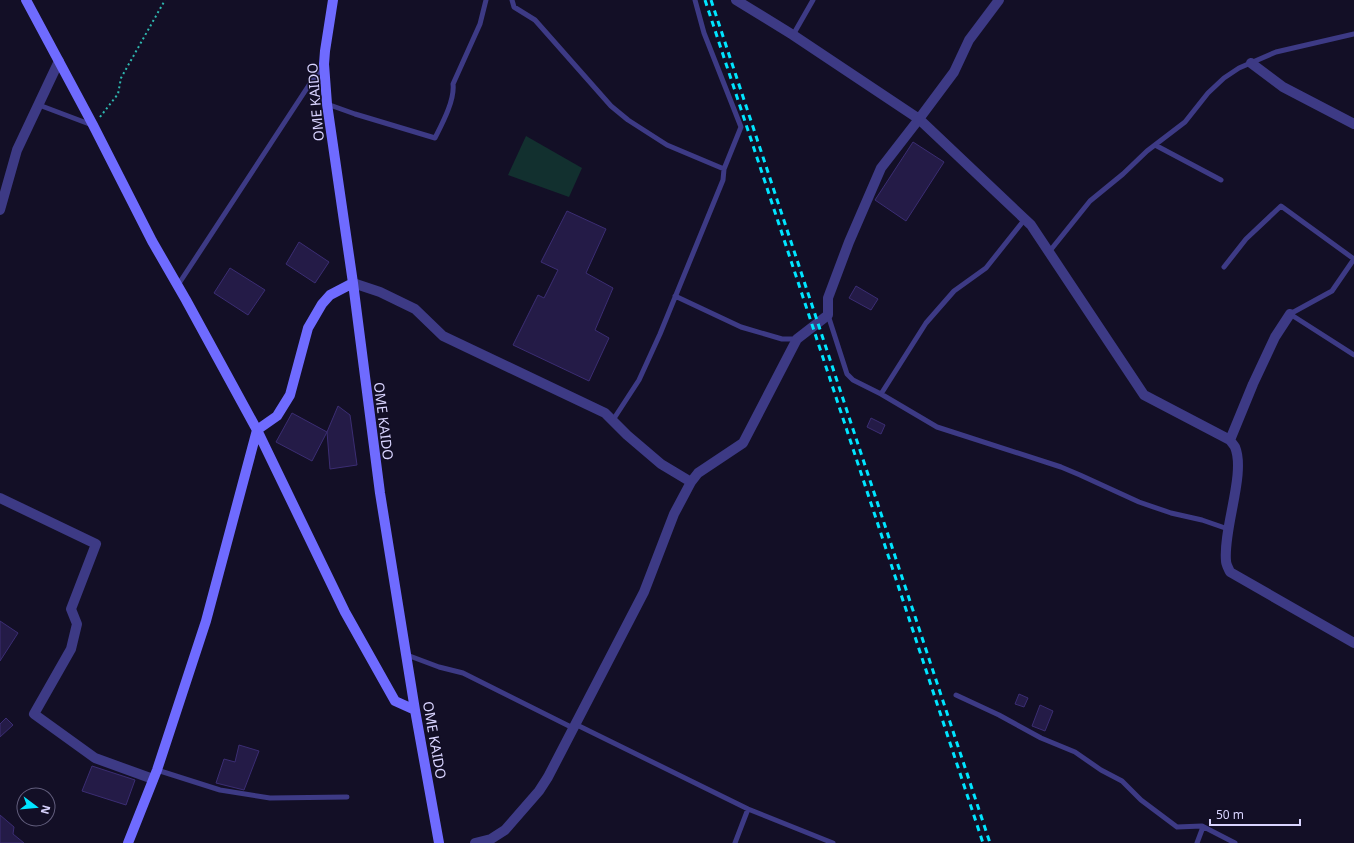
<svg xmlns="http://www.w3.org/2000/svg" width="1354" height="843" viewBox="0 0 1354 843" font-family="'Noto Sans',sans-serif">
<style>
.green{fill:#12302f}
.building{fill:#241b47;stroke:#3b2d73}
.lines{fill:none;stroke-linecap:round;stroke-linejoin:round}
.path{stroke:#2fb8b0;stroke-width:2;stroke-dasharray:2 3;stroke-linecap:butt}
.lane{stroke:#3d3a85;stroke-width:5}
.street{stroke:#3d3a85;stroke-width:10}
.secondary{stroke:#6f6bff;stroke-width:10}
.rail{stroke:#00e5ff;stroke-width:3;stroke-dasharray:6 5;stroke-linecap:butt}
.labels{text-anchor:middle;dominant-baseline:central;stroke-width:3;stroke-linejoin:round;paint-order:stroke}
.street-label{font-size:14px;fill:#d9d4ff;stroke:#130f26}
</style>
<rect width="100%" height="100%" fill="#130f26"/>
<!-- green -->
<path class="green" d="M526,136L582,168L569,197L508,175Z"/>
<!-- building -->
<path class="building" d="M913,142L944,162L906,221L875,200Z
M567,211L606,229L586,273L613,288L595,330L609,338L589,381L513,345L538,295L544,298L558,270L541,262Z
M299,242L329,262L315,283L286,264Z
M230,268L265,290L248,315L214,293Z
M856,286L878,299L871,310L849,298Z
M338,406L350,415L357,465L330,469L327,432Z
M292,413L327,432L312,461L276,442Z
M871,418L885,425L881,434L867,427Z
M0,621L18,633L0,661Z
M1019,694L1028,698L1024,707L1015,704Z
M1040,705L1053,711L1045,731L1032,726Z
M6,718L13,725L0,737V724Z
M239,745L259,751L244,790L216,783L224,759L235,762Z
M92,766L135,780L126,805L82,791Z
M0,815L14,827L13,834L24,843H0Z"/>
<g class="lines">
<!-- path -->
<path class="path" d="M100,117L118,94L121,78L165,0"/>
<!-- lane -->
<path class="lane" d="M512,0L514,7L535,20L611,106L628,120L667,145L724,169L741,127L704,33L695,0
M793,35L813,0
M327,104L355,114L435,138C442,124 455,100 453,84L480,24L486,0
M39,105L92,125
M1155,145L1221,180
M1049,252L1090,201L1123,174L1147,151L1185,122L1208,93L1224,78L1239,68L1276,52L1354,34
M1354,259L1332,291L1290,314L1354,355
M1224,267L1246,239L1281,206L1354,259
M178,285L311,82L324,65
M675,296L741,327L782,339H797
M828,315L847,374L853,380L881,394L937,427L1061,467L1080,475L1139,502L1171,513L1202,520L1228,529
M881,394L926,323L954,291L986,268L1025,219
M613,420L639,380L660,334L723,180L724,169
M407,655L439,667L463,673L573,728
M956,695L999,715L1041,738L1075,752L1101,770L1122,781L1141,800L1177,827L1202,826L1235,843
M575,724L748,809L833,843
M157,770L220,790L270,798L347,797
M735,843L748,809
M1197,843L1203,827"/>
<!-- street -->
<path class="street" d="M736,0L793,35L919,119L1031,225L1144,395L1230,440C1231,442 1234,445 1235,447C1246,473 1223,529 1226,561C1226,565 1229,569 1230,572L1354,643
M1251,63L1283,87L1354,124
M0,210L17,150L59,61
M353,283L380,292L415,309L443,336L605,413L627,435L661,464L691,482
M1230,440L1253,384L1275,337L1290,314
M0,498L96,544L71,609L77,624L71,649L34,714L95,758L153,779
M475,843L491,839L505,830L539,791L548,777L644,592L674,514L691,482L698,473L743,443L797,339L828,315V298L849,242L881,168L919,119L954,72L969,40L999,0"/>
<!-- secondary -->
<path class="secondary" d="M26,0L93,125L152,241L186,300L257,430L345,612L395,701L415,710
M333,0L325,51L324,64L327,104L353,283L380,493L415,710L439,843
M128,843L157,770L206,621L257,430L277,416L290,395L308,328L322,304L330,295L353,283"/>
<!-- rail -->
<path class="rail" d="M705,0L983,843
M711,0L990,843"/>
</g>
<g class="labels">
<!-- street labels -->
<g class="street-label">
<text transform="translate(315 102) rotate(-95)">OME KAIDO</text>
<text transform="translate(384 421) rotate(83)">OME KAIDO</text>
<text transform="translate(435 740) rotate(80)">OME KAIDO</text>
</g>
</g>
<!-- north arrow -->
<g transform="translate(36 807) rotate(106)"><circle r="19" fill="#130f26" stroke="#625e7d"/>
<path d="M0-3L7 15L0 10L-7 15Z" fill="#00e5ff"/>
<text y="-6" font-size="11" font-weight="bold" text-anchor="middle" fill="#d9d4ff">N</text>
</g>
<!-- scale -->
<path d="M1210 819v6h90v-6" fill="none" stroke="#d9d4ff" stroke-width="2"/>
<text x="1216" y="819" font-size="12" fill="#d9d4ff" stroke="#130f26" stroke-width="3" paint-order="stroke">50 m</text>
</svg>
